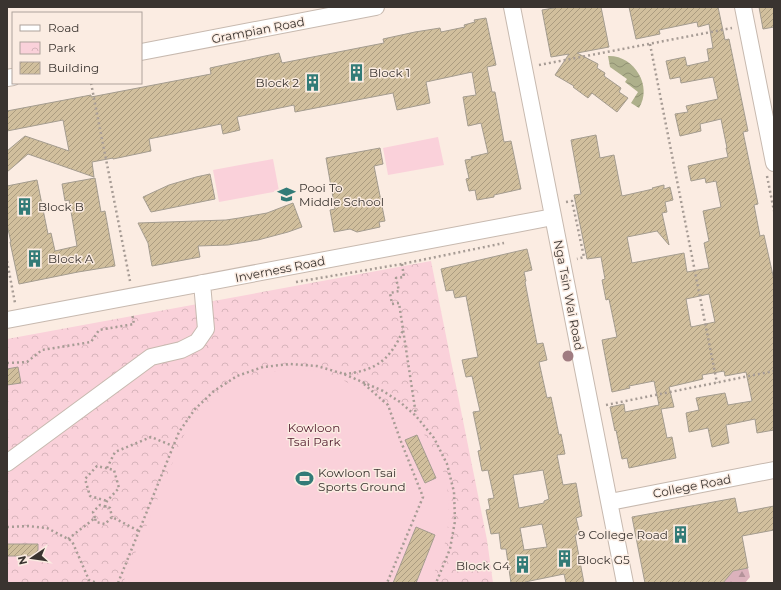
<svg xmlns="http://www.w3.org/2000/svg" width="781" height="590" viewBox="0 0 781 590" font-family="Montserrat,sans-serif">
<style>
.forest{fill:url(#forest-firs)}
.park{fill:url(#park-crowns)}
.pitch{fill:#fad1da}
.water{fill:url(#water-waves)}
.building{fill:url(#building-hatch);stroke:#a49c8f;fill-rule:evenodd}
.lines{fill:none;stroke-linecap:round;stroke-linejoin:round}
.minor-casing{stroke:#c7b9af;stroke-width:18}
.path{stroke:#a79c95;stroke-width:2.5;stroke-dasharray:2 3;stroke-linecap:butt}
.minor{stroke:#fff;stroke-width:16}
.tree{fill:#a07c81}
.labels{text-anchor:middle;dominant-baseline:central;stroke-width:3;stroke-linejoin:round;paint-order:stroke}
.street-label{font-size:12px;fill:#3a3430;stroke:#fbece2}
.poi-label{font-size:12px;fill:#3a3430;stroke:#fbece2;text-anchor:start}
.park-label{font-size:12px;fill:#562132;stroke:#fbece2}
</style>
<defs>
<pattern id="forest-firs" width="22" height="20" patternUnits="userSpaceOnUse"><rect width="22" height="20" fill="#dcb2bc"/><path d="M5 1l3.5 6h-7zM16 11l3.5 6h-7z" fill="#b39299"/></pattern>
<pattern id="park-crowns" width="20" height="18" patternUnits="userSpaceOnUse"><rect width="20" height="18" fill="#fad1da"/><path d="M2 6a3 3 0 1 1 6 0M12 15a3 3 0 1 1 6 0" fill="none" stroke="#d7b4bb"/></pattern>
<pattern id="water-waves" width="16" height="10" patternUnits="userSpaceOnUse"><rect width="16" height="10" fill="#aeb08b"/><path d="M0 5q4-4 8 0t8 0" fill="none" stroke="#8f9072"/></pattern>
<pattern id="building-hatch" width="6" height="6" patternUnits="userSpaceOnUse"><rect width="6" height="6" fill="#d1bf9d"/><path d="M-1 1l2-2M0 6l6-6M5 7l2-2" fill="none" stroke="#ab9c80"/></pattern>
</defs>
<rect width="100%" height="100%" fill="#fbece2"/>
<!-- forest -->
<path class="forest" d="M748,568L750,577L745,583H723L733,571Z"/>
<!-- park -->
<path class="park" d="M431,261L487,540L493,583H7V339Z"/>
<!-- pitch -->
<path class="pitch" d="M438,137L444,165L388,175L383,148Z
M273,159L279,191L219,202L213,170Z
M290,369L316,371L341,379L364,392L384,409L391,402L412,419L429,441L442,466L448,493L449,520L444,548L430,583H123L184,435L199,413L218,395L240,381L264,373Z"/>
<!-- water -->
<path class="water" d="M608,56C634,55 653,86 639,108L631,103L638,92L625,82L627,79L610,67Z"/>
<!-- building -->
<path class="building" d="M559,7H601L609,47L577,53L598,64L597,68L605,73L604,76L621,88L619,92L628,98L617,112L592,93L588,98L573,87L574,86L555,75L569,54L551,57L542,10Z
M629,7H718L725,40L729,39L748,131L743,132L758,204L754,205L760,236L764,235L774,280V430L757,433L755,419L726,425L729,443L712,447L708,428L689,432L686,413L699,410L696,398L725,393L728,405L752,401L746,372L725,376L724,371L702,375L703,379L669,387L674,407L661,409L667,438L672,437L676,458L629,468L627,458L622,459L616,430L615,431L610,407L624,404L625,412L659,405L654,381L629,386L630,388L612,392L602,340L617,337L609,299L606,300L602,280L605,279L601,257L587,259L574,195L581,194L571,140L596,135L600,158L614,155L622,196L653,189L652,188L664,185V189L670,187L673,200L665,202L667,212L662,213L669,245L657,231L627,237L632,263L684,253L687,272L709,268L704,243L709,241L703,211L721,207L716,181L706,183L705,178L691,181L688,166L728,157L726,148H727L721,119L700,124L701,131L680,136L675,114L688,112L686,106L718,99L713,77L681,83L680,77L670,79L666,61L685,57L687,66L709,61L707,49L713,48L709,24L698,27L697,22L659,30L660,34L636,39ZM709,294L715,322L691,327L686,299Z
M759,7H774V27L763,29Z
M486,18L496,65L487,67L492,92H495L504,142L511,141L521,189L494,195V197L477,200L475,190L469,191L466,179L469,178L465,160L472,159L471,157L488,153L481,123L468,126L463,97L476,95L472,72L426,82L430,103L397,110L393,93L295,112L294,105L237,117L240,130L223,134L221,124L149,139L151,151L113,159V158L92,162L94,177L28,154L7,172V151L25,136L69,151L63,120L7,131V111L91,95V97L211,74L210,68L279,53L282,63L384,43L383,39L415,32L440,28L441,32L465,27L464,25L475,22L474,20Z
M380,148L383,164L374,166L385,221L379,222L380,227L357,232L350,229L334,232L330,210L335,209L326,158Z
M210,174L215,199L151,212L143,197L169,185L196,177Z
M95,178L101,212L105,211L115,266L78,272L19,284L10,242H11L7,225V186L37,180L48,234L51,233L55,251L77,246L69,200L65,201L62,184Z
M293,203L302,227L288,232L258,240L228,245L198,246L200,257L152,266L148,243L138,223L226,220L239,218L267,213Z
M527,249L532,270L524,272L526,281L525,282L537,344L543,343L547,360L539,362L547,398L551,397L559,435L561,434L565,454L557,455L563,485L576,483L582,516L576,518L580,534L575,535L584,583H566L564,574L525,582V583H511L506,549H501L499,533L491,534L486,510L490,509L488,499L494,498L488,470L482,471L478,451L481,450L473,412L480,411L472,376L466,377L462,360L478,357L466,296L455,298L453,290L446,291L441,269ZM543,470L549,499L544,501V503L519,508L513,475ZM542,524L547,547L524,550L520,528Z
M18,367L21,383L7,385V369Z
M417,435L436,478L425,483L405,440Z
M735,498L738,513L774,506V530L742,536L748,568L733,571L723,583H645L632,517Z
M416,527L435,535L416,583H393Z
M7,544H38V556H7Z"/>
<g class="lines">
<defs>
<path id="minor" d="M512,7L625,583
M743,7L774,163
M141,52L376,7
M7,78L13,77
M7,320L553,217
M7,463L151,357L181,350L197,342L206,329L202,283
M610,502L774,470"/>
</defs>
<!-- minor casing -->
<use href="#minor" class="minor-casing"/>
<!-- path -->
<path class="path" d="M650,44L717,383
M539,65L732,28
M91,83L130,281
M767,176L774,211
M566,202L572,201L584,257L577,259
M7,261L15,303
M402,264L404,277L396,278L399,291L390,293L392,304L399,303L416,415
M296,282L402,264L504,243
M7,363L27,362L42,350L91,342L99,330L134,324L132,313
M344,374C376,371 391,359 403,330
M364,384L388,405L400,439L423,497L387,583
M606,405L774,371
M107,468L115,452L151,437L173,446
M105,507L107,501L119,488L114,470L97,466L85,479L90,496L107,501
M95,518L93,512L100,505L110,508L112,517
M7,527L28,526L47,528L72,541L89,580L97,583
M68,539L95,518L96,522L105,524L112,517L139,531
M118,583L179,432L195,409L214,391L237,376L263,367L290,364L317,366L344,374L383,391L400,402L416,416L434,438L447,464L454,492L455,521L450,549L436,583"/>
<!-- minor -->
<use href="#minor" class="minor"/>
</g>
<!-- trees -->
<circle class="tree" cx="568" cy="356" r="5.5"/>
<!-- icons -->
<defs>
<symbol id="building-bare" viewBox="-9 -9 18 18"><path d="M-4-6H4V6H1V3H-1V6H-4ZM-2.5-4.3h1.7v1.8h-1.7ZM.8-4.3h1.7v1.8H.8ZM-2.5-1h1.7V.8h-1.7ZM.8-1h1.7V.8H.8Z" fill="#327b77" stroke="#fbece2" stroke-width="2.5" paint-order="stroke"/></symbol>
<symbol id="school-bare" viewBox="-9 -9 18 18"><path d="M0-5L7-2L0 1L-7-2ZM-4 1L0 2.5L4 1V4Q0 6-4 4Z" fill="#327b77" stroke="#fbece2" stroke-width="2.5" paint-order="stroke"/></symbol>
<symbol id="stadium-bare" viewBox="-9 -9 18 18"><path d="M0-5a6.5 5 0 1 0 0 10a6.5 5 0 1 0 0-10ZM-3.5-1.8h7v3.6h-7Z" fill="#327b77" stroke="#fbece2" stroke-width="2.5" paint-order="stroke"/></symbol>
</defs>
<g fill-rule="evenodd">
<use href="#building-bare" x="344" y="60" width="25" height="25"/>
<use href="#building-bare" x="300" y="70" width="25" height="25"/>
<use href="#school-bare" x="274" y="182" width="25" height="25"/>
<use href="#building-bare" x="12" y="194" width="25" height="25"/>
<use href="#building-bare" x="22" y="246" width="25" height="25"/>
<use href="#stadium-bare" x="292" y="466" width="25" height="25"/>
<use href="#building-bare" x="668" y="522" width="25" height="25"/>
<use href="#building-bare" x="552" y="546" width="25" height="25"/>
<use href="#building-bare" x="510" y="552" width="25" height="25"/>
</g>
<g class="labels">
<!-- street labels -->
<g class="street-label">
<text transform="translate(258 30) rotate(-11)">Grampian Road</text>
<text transform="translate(280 269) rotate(-11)">Inverness Road</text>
<text transform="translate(569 295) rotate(79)">Nga Tsin Wai Road</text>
<text transform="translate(692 486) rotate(-11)">College Road</text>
</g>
<!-- poi labels -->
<g class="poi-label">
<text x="369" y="72">Block 1</text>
<text x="299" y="82" text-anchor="end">Block 2</text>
<text x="299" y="187">Pooi To<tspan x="299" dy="14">Middle School</tspan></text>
<text x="38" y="206">Block B</text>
<text x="48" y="258">Block A</text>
<text x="318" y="472">Kowloon Tsai<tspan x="318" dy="14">Sports Ground</tspan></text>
<text x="668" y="534" text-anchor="end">9 College Road</text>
<text x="577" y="559">Block G5</text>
<text x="510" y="565" text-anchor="end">Block G4</text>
</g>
<!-- park labels -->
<g class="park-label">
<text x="314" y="427">Kowloon<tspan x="314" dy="14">Tsai Park</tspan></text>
</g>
</g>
<!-- border -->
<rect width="781" height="590" fill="none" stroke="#3a3430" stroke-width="16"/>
<!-- legend -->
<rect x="12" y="12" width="130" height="72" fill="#fbece2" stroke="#aea29b"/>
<rect x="20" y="25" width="20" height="6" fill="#ffffff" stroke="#aea29b"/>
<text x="48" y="32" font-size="12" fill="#3a3430">Road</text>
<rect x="20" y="42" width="20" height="12" fill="url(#park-crowns)" stroke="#aea29b"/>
<text x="48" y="52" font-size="12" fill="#3a3430">Park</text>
<rect x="20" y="62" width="20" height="12" fill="url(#building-hatch)" stroke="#aea29b"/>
<text x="48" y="72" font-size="12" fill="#3a3430">Building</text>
<!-- north arrow -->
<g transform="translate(32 558) rotate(257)" stroke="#fbece2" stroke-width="3" paint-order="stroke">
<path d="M0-3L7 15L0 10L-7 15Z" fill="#3a3430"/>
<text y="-6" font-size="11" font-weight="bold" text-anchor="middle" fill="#3a3430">N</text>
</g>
</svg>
